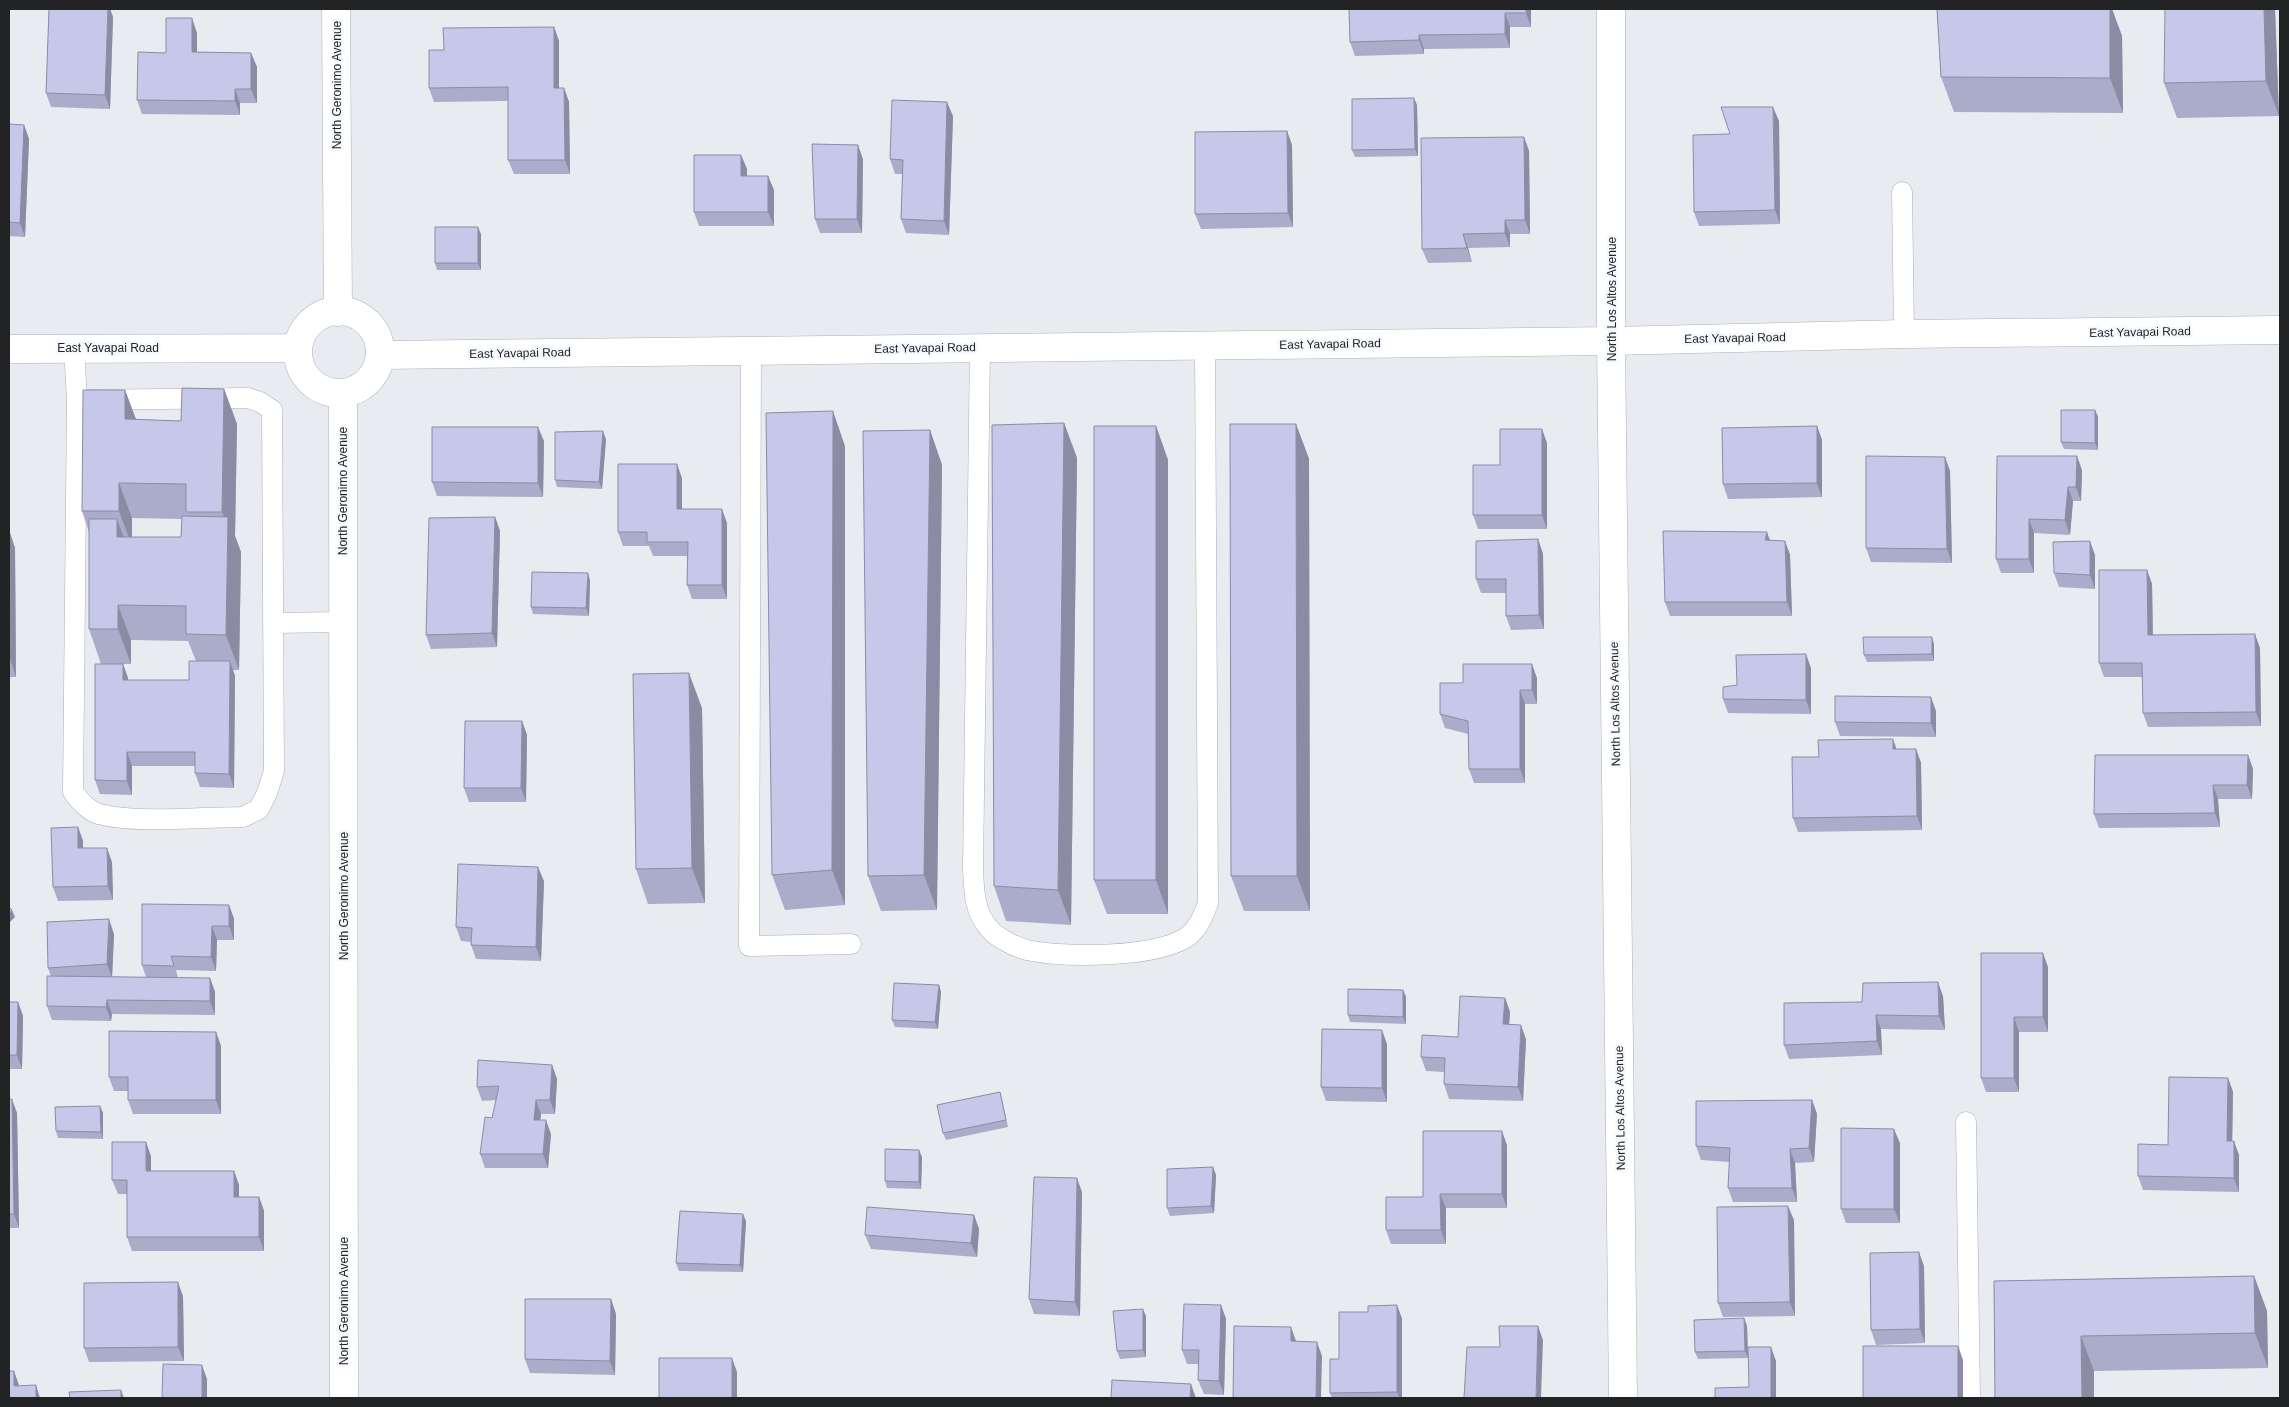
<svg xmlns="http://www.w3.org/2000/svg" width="2289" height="1407" viewBox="0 0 2289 1407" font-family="Arial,sans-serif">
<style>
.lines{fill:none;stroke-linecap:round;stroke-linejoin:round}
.lane-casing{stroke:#adb0b4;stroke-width:21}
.street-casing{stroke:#adb0b4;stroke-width:29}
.lane{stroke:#fff;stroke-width:20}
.street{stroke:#fff;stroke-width:28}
.wall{fill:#aaacc9;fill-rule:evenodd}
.shaded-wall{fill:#8b8ca4}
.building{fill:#c6c8ea;stroke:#8b8ca4}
.labels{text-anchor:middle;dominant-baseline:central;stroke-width:5;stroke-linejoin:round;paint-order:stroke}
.street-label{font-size:12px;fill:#212324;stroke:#f5f8fd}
</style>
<rect width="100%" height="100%" fill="#e8ebef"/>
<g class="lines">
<defs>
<path id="lane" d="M1902,192L1904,334
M74,348L77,400L73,792C80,801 88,811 99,814C138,824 202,817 243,817L259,809L267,793L274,771L272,410L260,402L248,398L77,400
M980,348L973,869C974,889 974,911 988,927C995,937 1015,947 1027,950C1064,958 1155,958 1187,937C1199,928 1203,916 1208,903L1205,346
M751,350L749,946L851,944
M273,623L343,622
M1966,1122L1970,1398"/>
<path id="street" d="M336,9L338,312
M1611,9V341L1623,1398
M298 352a41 41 0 1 1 82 0a41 41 0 1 1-82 0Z
M9,349L297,348
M380,355L1611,341L1904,334L2280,330
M343,393L344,1398"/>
</defs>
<!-- lane casing -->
<use href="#lane" class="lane-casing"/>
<!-- street casing -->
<use href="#street" class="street-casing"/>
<!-- lane -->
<use href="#lane" class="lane"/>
<!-- street -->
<use href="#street" class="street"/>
</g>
<!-- wall -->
<path class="wall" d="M49,9H110L113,17L110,109L51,107L46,93Z
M1349,9H1531V27H1510V48L1424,49V54L1355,56L1350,42Z
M1937,9H2112L2122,36L2123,113L1954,112L1941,77Z
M2275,9L2279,116L2177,118L2164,83Z
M554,27L559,41V88H564L569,102L570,174H514L508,160V101L434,102L429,88L444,50Z
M197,33V52L251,53L257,67V103H240V115L142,114L137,100L166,53Z
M9,101L10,104L9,124L24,125L29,139L25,237L9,236Z
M1417,105L1418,156L1355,157L1352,150Z
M953,116L949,235L906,233L901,219L903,174H895L890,159Z
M1779,121L1780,224L1699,226L1694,212Z
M1287,131L1292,145L1293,227L1201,229L1195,214Z
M1524,137L1529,151L1530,234H1510V247L1468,248L1472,262L1428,263L1422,249Z
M741,155L747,169V176H768L774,190V226H699L694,212Z
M863,159L862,233H820L815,219Z
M481,234V270H437L435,263Z
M224,389L237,424L235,536L241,552L239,670H233L235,676L234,788L200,787L195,773V766H132V795L100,794L95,780L101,664L89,629V532L82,511L125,390L136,419L181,421ZM132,518L182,519L181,537H132ZM131,640L188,641L196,661L189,680H128V678L123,664H131Z
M2095,410L2098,417V450L2064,449L2061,442Z
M1064,423L1077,458L1071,925L1006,921L994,886Z
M1296,424L1309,459L1310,911H1244L1231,876Z
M1156,426L1168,460V914H1107L1094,880Z
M1817,426L1822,440V497L1728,499L1723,484Z
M930,430L942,465L937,910L881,911L868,876Z
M606,439L602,489L557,487L555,480Z
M544,441L543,497L437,496L432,482Z
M1547,443V529H1478L1473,515L1500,465Z
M845,446V905L785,910L772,875Z
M1997,456L2082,470L2081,501H2073L2070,535L2034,533V573H2001L1996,559Z
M1945,457L1950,471L1952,563L1871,562L1866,548Z
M682,478V509L727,523V599H692L687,585V556H653L649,546H623L618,532Z
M495,517L500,531L497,647L431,649L426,635Z
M9,530L15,548L16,677H9Z
M1538,539L1543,554L1544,629L1511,630L1506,616V593H1481L1476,579Z
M1770,540L1785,541L1790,555L1792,616H1670L1665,602Z
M2095,555V589L2059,587L2054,573Z
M2147,570L2152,584L2153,635L2260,648L2261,726L2148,727L2143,713V677H2104L2099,663Z
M590,580L589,616L533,614L531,607Z
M1934,644V661L1867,662L1864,655Z
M1811,668V714L1728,713L1723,699L1737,685Z
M1537,678V704H1525V783H1474L1469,769L1468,734L1445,728L1440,714L1463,683Z
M702,708L705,903L648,904L636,869Z
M1936,711V737L1840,736L1835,722Z
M522,721L527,735L526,802H469L464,788Z
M1896,749H1916L1921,763L1922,830L1798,832L1793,818L1819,757Z
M2248,755L2253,769L2252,799H2218L2220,827L2099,828L2094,814Z
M78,827L83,841V848L112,862L113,900L58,901L53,887Z
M544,881L541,961L476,959L471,945V942L461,941L456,927Z
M229,905L234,919V940H217L216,971L176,970L178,978H210L215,992V1015L112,1014L111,1021L52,1020L47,1006L51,976L48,968L114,934L112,977H146L142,965Z
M1981,953L2048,967V1032H2019V1092H1986L1981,1078Z
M939,985L941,992L938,1029L895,1027L892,1020Z
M1403,990L1406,997V1024L1350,1022L1348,1015Z
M1943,996L1945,1030L1881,1029L1882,1055L1789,1059L1784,1045L1862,1002Z
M1505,998L1510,1012L1509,1024L1526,1039L1523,1101L1449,1099L1444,1084V1072L1426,1071L1421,1057L1458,1037Z
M9,1002H18L23,1016L22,1069H9Z
M216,1032L221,1046V1114H133L128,1100V1091H114L109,1077Z
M1387,1044V1102L1326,1101L1321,1087Z
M552,1065L557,1079L555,1114H541L540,1120L551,1134L548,1168H485L480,1154L492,1118L496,1100L482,1101L477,1087Z
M2228,1078L2233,1092L2232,1141L2239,1155V1192L2143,1190L2138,1176L2168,1145Z
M1000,1092L1002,1099L1008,1127L946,1140L943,1133Z
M9,1099L17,1113L19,1228H9Z
M1812,1100L1817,1114L1814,1162L1795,1163L1797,1202H1733L1728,1188L1730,1162L1701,1160L1696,1146Z
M100,1106L103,1113V1139L58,1138L56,1131Z
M1900,1143V1223H1846L1841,1209Z
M1507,1145V1208H1446V1244H1391L1386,1230L1423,1197Z
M151,1156V1171H234L239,1185V1197H259L264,1211V1251H132L127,1237V1194H118L112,1180Z
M922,1157L921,1189L887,1188L885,1181Z
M1213,1167L1216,1175L1214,1213L1170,1216L1167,1208Z
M1082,1192L1080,1316L1034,1314L1029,1299Z
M974,1215L979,1229L977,1257L871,1249L865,1235Z
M1794,1220L1795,1316L1723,1317L1718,1303Z
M746,1221L743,1272L679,1271L676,1263Z
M1924,1266L1925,1343L1876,1345L1871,1330Z
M2254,1276L2267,1311L2268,1368L2094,1371V1398H1995L1994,1281Z
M183,1296L184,1361L89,1362L84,1348Z
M611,1299L616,1314L615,1375L530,1373L525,1359Z
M1221,1305L1226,1319L1224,1395L1204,1394L1198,1380L1199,1364H1187L1182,1350Z
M1397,1305L1402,1319V1398H1332L1330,1393L1339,1359Z
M1146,1316V1357L1120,1359L1117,1351Z
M1744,1318L1747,1326L1748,1358L1698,1359L1695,1352Z"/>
<!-- shaded-wall -->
<path class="shaded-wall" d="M108,9H110L113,17L110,109L105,95Z
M1526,9H1531V27L1526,13Z
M2110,9H2112L2122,36L2123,113L2110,78Z
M2264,9H2275L2279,116L2266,81Z
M1505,13L1510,27V48L1505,34Z
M192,18L197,33V66L192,52Z
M554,27L559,41V102L554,88Z
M1419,35L1424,49V54L1419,40Z
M251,53L257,67V103L251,89Z
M564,88L569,102L570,174L565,160Z
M235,89L240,103V115L235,101Z
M1414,98L1417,105L1418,156L1415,149Z
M9,101L10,104L9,134Z
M947,102L953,116L949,235L944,221Z
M1773,107L1779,121L1780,224L1775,210Z
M24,125L29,139L25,237L20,223Z
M1287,131L1292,145L1293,227L1288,213Z
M1524,137L1529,151L1530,234L1525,220Z
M858,145L863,159L862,233L857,219Z
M741,155L747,169V190L741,176Z
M768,176L774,190V226L768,212Z
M1505,220L1510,234V247L1505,233Z
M478,227L481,234V270L478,263Z
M1463,234L1468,248L1472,262L1467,248Z
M224,389L237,424L235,536L241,552L239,670L226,635L228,528L222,512Z
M125,390L138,425L125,419Z
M2095,410L2098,417V450L2095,443Z
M833,411L845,446V905L832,870Z
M1064,423L1077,458L1071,925L1058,890Z
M1296,424L1309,459L1310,911L1297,876Z
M1156,426L1168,460V914L1156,880Z
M1817,426L1822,440V497L1817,483Z
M538,427L544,441L543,497L538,483Z
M1542,429L1547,443V529L1542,515Z
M930,430L942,465L937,910L924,875Z
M603,431L606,439L602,489L599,482Z
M2077,456L2082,470L2081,501L2076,487Z
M1945,457L1950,471L1952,563L1947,549Z
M677,464L682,478V523L677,509Z
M119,483L132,518V546L119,511Z
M2068,487L2073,501L2070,535L2065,520Z
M722,509L727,523V599L722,585Z
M495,517L500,531L497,647L492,633Z
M117,519L130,554L117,537Z
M2029,519L2034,533V573L2029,559Z
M9,530L15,548L16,677L9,656Z
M1767,532L1772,546L1765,540Z
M1538,539L1543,554L1544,629L1539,615Z
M1785,541L1790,555L1792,616L1787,602Z
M2090,541L2095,555V589L2090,575Z
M2147,570L2152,584L2153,649L2148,635Z
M588,573L590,580L589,616L586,608Z
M118,605L131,640V664L118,629Z
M2255,634L2260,648L2261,726L2256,712Z
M1932,637L1934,644V661L1932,654Z
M1806,654L1811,668V714L1806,700Z
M230,661L235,676L234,788L229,774Z
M123,664L128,678V695L123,680Z
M1532,664L1537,678V704L1532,690Z
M689,673L702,708L705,903L692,868Z
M1520,690L1525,704V783L1520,769Z
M1931,697L1936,711V737L1931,723Z
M522,721L527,735L526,802L521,788Z
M1893,739L1898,753L1893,749Z
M1916,749L1921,763L1922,830L1917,816Z
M127,752L132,766V795L127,781Z
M2248,755L2253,769L2252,799L2247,785Z
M2213,785L2218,799L2220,827L2215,813Z
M78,827L83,841V862L78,848Z
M107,848L112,862L113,900L108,886Z
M538,867L544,881L541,961L536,947Z
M229,905L234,919V940L229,926Z
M12,910L15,917L9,923V914Z
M109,919L114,934L112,978L107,964Z
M212,926L217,940L216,971L211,957Z
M2043,953L2048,967V1032L2043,1017Z
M210,978L215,992V1015L210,1001Z
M1938,982L1943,996L1945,1030L1939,1016Z
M939,985L941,992L938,1029L935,1022Z
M1403,990L1406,997V1024L1403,1017Z
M1505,998L1510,1012L1508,1038L1503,1024Z
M107,1000L112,1014L111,1021L106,1007Z
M18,1002L23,1016L22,1069L17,1055Z
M1876,1015L1881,1029L1882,1055L1877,1041Z
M2014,1017L2019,1032V1092L2014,1078Z
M1521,1025L1526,1039L1523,1101L1518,1087Z
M1382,1030L1387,1044V1102L1382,1088Z
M216,1032L221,1046V1114L216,1100Z
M552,1065L557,1079L555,1114L550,1100Z
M2228,1078L2233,1092L2232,1155L2227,1141Z
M12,1099L17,1113L19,1228L14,1214Z
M536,1100L541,1114L539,1134L534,1120Z
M1812,1100L1817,1114L1814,1162L1809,1148Z
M100,1106L103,1113V1139L101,1132Z
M546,1120L551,1134L548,1168L543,1154Z
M1894,1129L1900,1143V1223L1894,1209Z
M1502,1131L1507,1145V1208L1502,1194Z
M2234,1141L2239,1155V1192L2234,1178Z
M146,1142L151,1156V1185L146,1171Z
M1790,1149L1795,1163L1797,1202L1792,1188Z
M919,1150L922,1157L921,1189L919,1182Z
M1213,1167L1216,1175L1214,1213L1211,1206Z
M234,1171L239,1185V1211L234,1197Z
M1077,1178L1082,1192L1080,1316L1075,1302Z
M1440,1194L1446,1208V1244L1441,1230Z
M259,1197L264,1211V1251L259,1237Z
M1788,1206L1794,1220L1795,1316L1790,1302Z
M743,1214L746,1221L743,1272L740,1265Z
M974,1215L979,1229L977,1257L971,1243Z
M1919,1252L1924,1266L1925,1343L1920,1329Z
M2254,1276L2267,1311L2268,1368L2255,1333Z
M178,1282L183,1296L184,1361L178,1347Z
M611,1299L616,1314L615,1375L610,1361Z
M1221,1305L1226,1319L1224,1395L1219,1381Z
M1397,1305L1402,1319V1398H1400L1397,1392Z
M1143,1309L1146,1316V1357L1143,1350Z
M1744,1318L1747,1326L1748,1358L1745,1351Z
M1538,1326L1543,1340L1541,1398H1536Z
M1291,1327L1296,1341H1291Z
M2081,1336L2094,1371V1398H2082Z
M1317,1342L1322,1356L1321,1398H1316Z
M1958,1346L1963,1360V1398H1958Z
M1771,1347L1776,1361V1398H1771Z
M732,1358L737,1372V1398H732Z
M202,1365L207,1379V1398H202Z
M14,1371L19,1385V1398L14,1386Z
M1191,1384L1196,1398H1190Z
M36,1385L40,1398H36Z
M121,1390L124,1398H121Z"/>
<!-- building -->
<path class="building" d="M49,9H108L105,95L46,93Z
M1349,9H1526V13H1505V34L1419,35V40L1350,42Z
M1937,9H2110V78L1941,77Z
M2165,9H2264L2266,81L2164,83Z
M166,18H192V52L251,53V89H235V101L137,100L138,52L166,53Z
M554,27V88H564L565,160H508V87L429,88V50H444L443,28Z
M1414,98L1415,149L1352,150V99Z
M892,100L947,102L944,221L901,219L903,160L890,159Z
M1721,107H1773L1775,210L1694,212L1693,135L1730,134Z
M9,124L24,125L20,223L9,222Z
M1287,131L1288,213L1195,214V132Z
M1524,137L1525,220H1505V233L1463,234L1467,248L1422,249L1421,138Z
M812,144L858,145L857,219H815Z
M694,155H741V176H768V212H694Z
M435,227H478V263H435Z
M182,388L224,389L222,512H186V484L119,483V511H82L83,390H125V419L181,421Z
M2061,410H2095V443L2061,442Z
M833,411L832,870L772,875L766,413Z
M1064,423L1058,890L994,886L992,425Z
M1230,424H1296L1297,876H1231Z
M1094,426H1156V880H1094Z
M1817,426V483L1723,484L1722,428Z
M432,427H538V483L432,482Z
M1500,429H1542V515H1473V465H1500Z
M930,430L924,875L868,876L863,431Z
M603,431L599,482L555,480V432Z
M1866,456L1945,457L1947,549L1866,548Z
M1997,456H2077L2076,487H2068L2065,520L2029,519V559H1996Z
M618,464H677V509H722V585H687L688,542H647V532H618Z
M182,516L228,517L226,635L186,634V606L118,605V629H89V519H117V537H181Z
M495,517L492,633L426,635L429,518Z
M1663,531L1767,532L1765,540L1785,541L1787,602H1665Z
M1538,539L1539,615L1506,616V579H1476V541Z
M2090,541V575L2054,573L2053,542Z
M2099,570H2147L2148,635L2255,634L2256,712L2143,713L2142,663H2099Z
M532,572L588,573L586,608L531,607Z
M1863,637H1932V654L1864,655Z
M1806,654V700L1723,699V687L1737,685L1736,655Z
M189,661H230L229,774L195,773V752H127V781L95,780V664H123V680H189Z
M1463,664H1532V690H1520V769H1469L1468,721L1440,714V683H1463Z
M689,673L692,868L636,869L633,674Z
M1835,696L1931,697V723L1835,722Z
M465,721H522L521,788H464Z
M1893,739V749H1916L1917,816L1793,818L1792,757H1819L1818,740Z
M2095,755H2248L2247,785H2213L2215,813L2094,814Z
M78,827V848H107L108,886L53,887L51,828Z
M458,864L538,867L536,947L471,945L472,928L456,927Z
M142,904L229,905V926H212L211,957L171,956L174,966L142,965Z
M9,907L12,910L9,914Z
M109,919L107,964L48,968L47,922Z
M1981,953H2043V1017H2014V1078H1981Z
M47,976L210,978V1001L107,1000L106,1007L47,1006Z
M1938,982L1939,1016L1876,1015L1877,1041L1784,1045V1003L1862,1002L1863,983Z
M894,983L939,985L935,1022L892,1020Z
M1348,989L1403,990V1017L1348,1015Z
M1460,996L1505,998L1503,1024L1521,1025L1518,1087L1444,1084L1445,1058L1421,1057L1422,1035L1458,1037Z
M9,1002H18L17,1055H9Z
M1322,1029L1382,1030V1088L1321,1087Z
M109,1031L216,1032V1100H128V1077H109Z
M478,1060L552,1065L550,1100H536L534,1120H546L543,1154H480L485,1117L492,1118L499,1086L477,1087Z
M2169,1077L2228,1078L2227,1141H2234V1178L2138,1176V1144L2168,1145Z
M1000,1092L1006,1120L943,1133L937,1105Z
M9,1099H12L14,1214H9Z
M1812,1100L1809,1148L1790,1149L1792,1188H1728L1730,1148L1696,1146V1101Z
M100,1106L101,1132L56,1131L55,1107Z
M1841,1128L1894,1129V1209H1841Z
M1423,1131H1502V1194H1440L1441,1230H1386V1197H1423Z
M112,1142H146V1171H234V1197H259V1237H127V1180H112Z
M885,1149L919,1150V1182L885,1181Z
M1213,1167L1211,1206L1167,1208V1169Z
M1034,1177L1077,1178L1075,1302L1029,1299Z
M1788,1206L1790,1302L1718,1303L1717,1207Z
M867,1207L974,1215L971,1243L865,1235Z
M680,1211L743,1214L740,1265L676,1263Z
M1919,1252L1920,1329L1871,1330L1870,1253Z
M2254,1276L2255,1333L2081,1336L2082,1398H1995L1994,1281Z
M178,1282V1347L84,1348V1283Z
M525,1299H611L610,1361L525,1359Z
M1184,1304L1221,1305L1219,1381L1198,1380L1199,1350H1182Z
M1397,1305V1392L1330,1393V1359H1339V1312H1368V1306Z
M1143,1309V1350L1117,1351L1113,1311Z
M1744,1318L1745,1351L1695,1352L1694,1320Z
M1234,1326L1291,1327V1341L1317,1342L1316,1398H1233Z
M1499,1326H1538L1536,1398H1464L1467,1347H1500Z
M1863,1346H1958V1398H1863Z
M1748,1347H1771V1398H1715V1388L1749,1387Z
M659,1358H732V1398H659Z
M163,1364L202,1365V1398H162Z
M9,1371H14V1386L36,1385V1398H9Z
M1112,1380L1191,1384L1190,1398H1111Z
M121,1390V1398H70L69,1392Z"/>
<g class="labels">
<!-- street labels -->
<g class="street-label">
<text transform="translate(337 85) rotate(-90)">North Geronimo Avenue</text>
<text transform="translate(1612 299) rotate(-90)">North Los Altos Avenue</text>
<text transform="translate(2140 332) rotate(-1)">East Yavapai Road</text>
<text transform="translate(1735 338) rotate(-1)">East Yavapai Road</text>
<text transform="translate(1330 344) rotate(-1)">East Yavapai Road</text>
<text x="108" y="348">East Yavapai Road</text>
<text transform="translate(925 348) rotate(-1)">East Yavapai Road</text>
<text transform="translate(520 353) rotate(-1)">East Yavapai Road</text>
<text transform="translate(343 491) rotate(-90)">North Geronimo Avenue</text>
<text transform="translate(1615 704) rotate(-91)">North Los Altos Avenue</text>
<text transform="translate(344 896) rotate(-90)">North Geronimo Avenue</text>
<text transform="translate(1620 1108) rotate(-91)">North Los Altos Avenue</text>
<text transform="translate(344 1301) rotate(-90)">North Geronimo Avenue</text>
</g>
</g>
<!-- border -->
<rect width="2289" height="1407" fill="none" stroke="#212324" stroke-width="20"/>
</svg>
